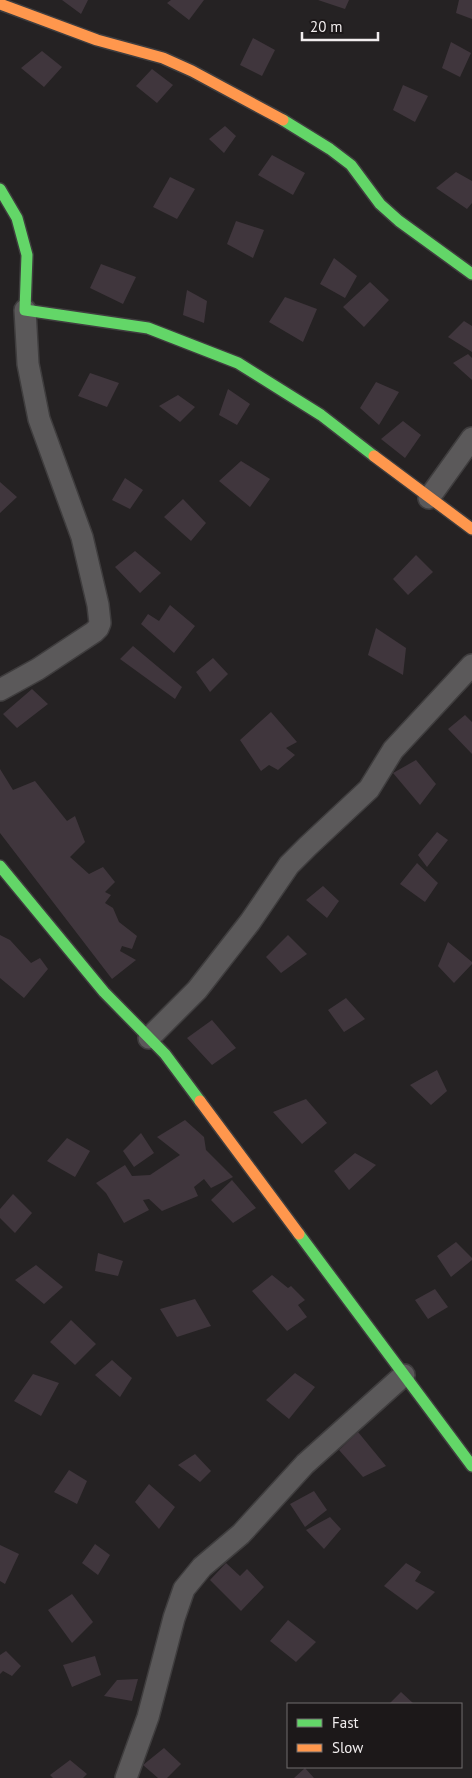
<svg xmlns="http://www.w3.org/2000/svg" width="472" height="1778" viewBox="0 0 472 1778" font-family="'PT Sans',sans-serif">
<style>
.building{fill:#40363d}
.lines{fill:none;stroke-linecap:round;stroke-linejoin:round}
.street-casing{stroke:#3f3d3e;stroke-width:24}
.fast-casing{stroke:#3f3d3e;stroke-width:14}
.slow-casing{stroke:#3f3d3e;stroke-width:14}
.street{stroke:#5b595a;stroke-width:21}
.fast{stroke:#63d668;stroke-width:11}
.slow{stroke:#ff974d;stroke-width:11}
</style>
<rect width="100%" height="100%" fill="#252223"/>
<!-- building -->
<path class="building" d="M62,0H88L81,14Z
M171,0H204L189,20L167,3Z
M318,0H349L345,9Z
M459,0H472V19L456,13Z
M253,38L275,50L262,76L240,65Z
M451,42L471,53L460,77L442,68Z
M42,51L62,67L44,87L21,68Z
M152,69L173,85L157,103L136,86Z
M403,85L428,96L415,122L393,110Z
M225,126L236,136L224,153L209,139Z
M272,155L305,173L293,195L258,175Z
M456,172L472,181V203L467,209L436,188Z
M170,177L195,189L177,219L153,207Z
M236,221L264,230L253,258L227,244Z
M334,258L357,276L345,298L320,284Z
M101,264L136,277L123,304L90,288Z
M370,282L389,300L364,327L343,307Z
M187,290L207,301L204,323L183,315Z
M285,297L317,309L303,342L269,322Z
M464,321L472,326V352L448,337Z
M468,354L472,358V380L453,363Z
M90,373L119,383L107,407L78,396Z
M376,382L399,392L379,425L360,408Z
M228,389L250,404L237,425L219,415Z
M178,395L195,407L180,422L159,406Z
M403,421L421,435L405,458L381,439Z
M241,461L270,479L250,507L219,481Z
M125,478L143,490L130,509L112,500Z
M0,482L17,497L0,513Z
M183,499L206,523L191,541L164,517Z
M135,551L161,573L140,593L115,567Z
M416,555L433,572L408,595L393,579Z
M170,605L195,626L174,653L141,624L148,614L159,621Z
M376,628L406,648L403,675L368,655Z
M133,646L182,687L175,699L120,659Z
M213,658L228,674L210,692L196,672Z
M32,689L48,704L17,728L3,714Z
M271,712L297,742L286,748L295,755L278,770L269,765L261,771L240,740Z
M465,715L472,722V754L448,729Z
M416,760L436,784L420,805L393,773Z
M0,769L13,790L35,781L67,821L75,816L85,842L70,857L89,874L103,867L115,882L105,892L111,895L105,903L113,908L119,922L137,936L132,949L122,946L120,951L136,960L112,979L0,833Z
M437,832L448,840L427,867L418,855Z
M417,863L438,883L425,902L400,884Z
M323,886L339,901L327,918L306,900Z
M0,935L10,940L31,963L40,958L48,969L24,998L0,978Z
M288,935L307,954L281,973L266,957Z
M448,942L472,962V964L454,983L438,966Z
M346,998L365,1019L344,1032L328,1010Z
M212,1020L236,1048L212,1065L187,1038Z
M437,1070L447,1091L431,1105L410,1085Z
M306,1099L327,1123L302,1144L273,1112Z
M185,1120L204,1137L206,1150L233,1177L211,1188L204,1179L194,1187L198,1196L162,1211L149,1199L143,1200L149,1210L124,1223L106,1193L96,1183L125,1165L132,1176L150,1175L180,1155L157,1137Z
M141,1133L154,1153L134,1167L123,1151Z
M67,1138L90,1151L75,1177L47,1161Z
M355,1153L376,1165L349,1190L334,1171Z
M232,1180L256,1208L233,1223L211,1200Z
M13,1194L32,1213L15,1233L0,1218V1209Z
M456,1242L472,1258V1260L451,1277L437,1256Z
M98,1253L123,1261L118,1276L95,1271Z
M36,1265L63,1287L44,1304L15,1280Z
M272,1275L288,1288L291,1286L305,1300L298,1305L307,1317L287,1331L252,1291Z
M435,1289L448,1307L428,1319L415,1300Z
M195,1299L211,1326L177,1337L160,1309Z
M71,1320L96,1344L75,1365L50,1342Z
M112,1360L132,1378L120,1397L95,1375Z
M295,1373L315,1387L289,1419L266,1400Z
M33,1374L59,1383L41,1416L14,1401Z
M358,1432L386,1466L363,1477L339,1450Z
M195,1454L211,1471L200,1482L178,1465Z
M69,1470L87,1481L77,1504L54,1492Z
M149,1484L175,1507L159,1529L135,1502Z
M314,1491L327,1510L305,1527L290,1504Z
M330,1517L341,1529L324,1549L306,1530Z
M95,1544L110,1555L98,1575L82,1563Z
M0,1545L19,1554L5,1584L0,1581Z
M226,1563L240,1576L247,1569L264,1587L241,1611L210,1580Z
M406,1563L421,1572L415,1581L435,1592L417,1610L384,1586Z
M72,1594L93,1622L72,1643L48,1610Z
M288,1620L316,1642L296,1662L270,1641Z
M6,1651L21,1666L12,1676L3,1671L0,1674V1655Z
M95,1656L101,1675L72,1687L63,1665Z
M138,1679L132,1701L104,1696L117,1680Z
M401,1692L414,1704H389Z
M164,1748L181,1764L167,1778H158L143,1765Z
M70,1760L87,1774L83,1778H53L50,1775Z
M305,1768L314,1778H294Z"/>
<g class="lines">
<defs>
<path id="street" d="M429,498L472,438
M0,690L38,669L94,632L98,628L100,623L98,605L82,537L39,419L28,364L25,310
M149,1038L197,990L250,922L289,865L308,846L369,789L393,750L472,665
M126,1778L148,1717L174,1618L184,1589L202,1567L241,1534L305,1464L404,1375"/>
<path id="fast" d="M283,120L330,149L351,165L380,204L399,221L472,274
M0,189L17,218L27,255L25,310L148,328L238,363L321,415L374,456
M0,866L104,992L165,1054L200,1101
M299,1234L472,1466"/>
<path id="slow" d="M0,4L97,40L163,58L192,71L283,120
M374,456L472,529
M200,1101L299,1234"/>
</defs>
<!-- street casing -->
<use href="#street" class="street-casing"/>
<!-- fast casing -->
<use href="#fast" class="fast-casing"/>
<!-- slow casing -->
<use href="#slow" class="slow-casing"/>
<!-- street -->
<use href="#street" class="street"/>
<!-- fast -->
<use href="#fast" class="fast"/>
<!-- slow -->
<use href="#slow" class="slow"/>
</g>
<!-- legend -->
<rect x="287" y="1703" width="175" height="65" fill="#1c1819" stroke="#716d6e"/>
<rect x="297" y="1719" width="25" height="8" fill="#63d668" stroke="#716d6e"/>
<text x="332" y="1728" font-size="15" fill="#f1edee">Fast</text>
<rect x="297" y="1744" width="25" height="8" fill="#ff974d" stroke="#716d6e"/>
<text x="332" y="1753" font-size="15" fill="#f1edee">Slow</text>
<!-- scale -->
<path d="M302 32v8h76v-8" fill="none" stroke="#f1edee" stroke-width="2.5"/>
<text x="310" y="32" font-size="15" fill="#f1edee" stroke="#1c1819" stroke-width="4" paint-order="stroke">20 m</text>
</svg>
